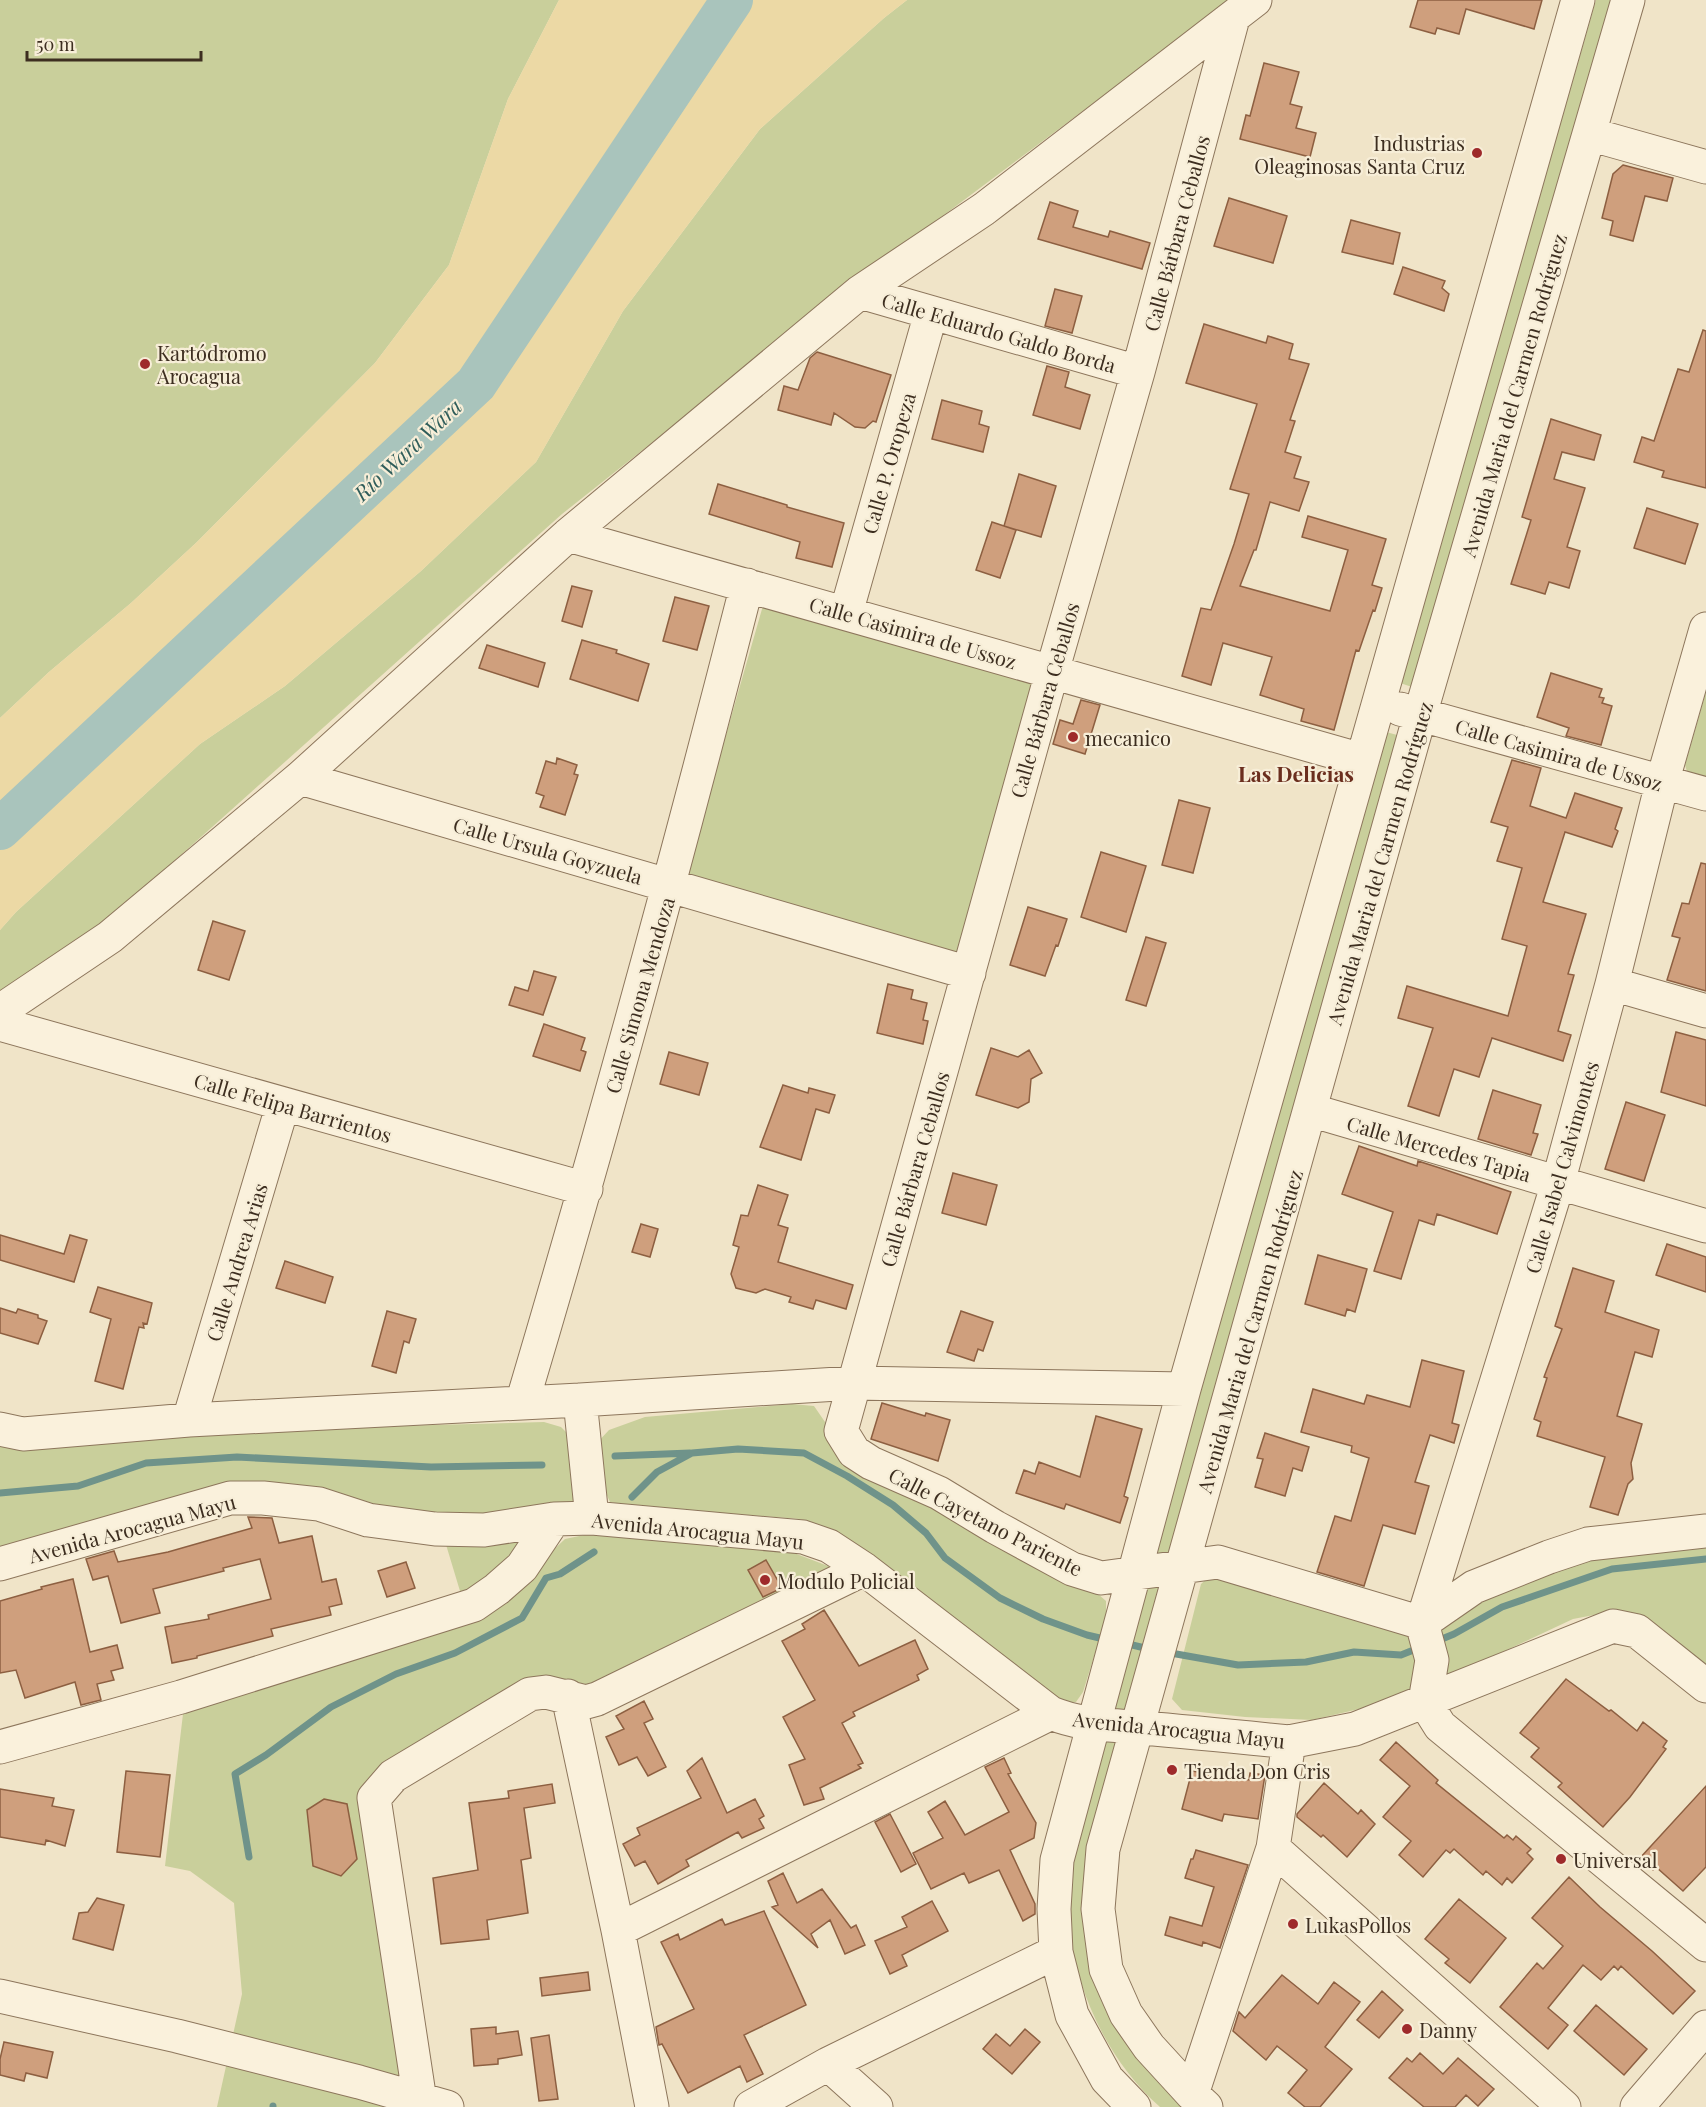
<svg xmlns="http://www.w3.org/2000/svg" width="1706" height="2107" viewBox="0 0 1706 2107" font-family="'Playfair Display',serif">
<style>
.green{fill:#c9cf9b}
.sand{fill:#ecd9a5}
.lines{fill:none;stroke-linecap:round;stroke-linejoin:round}
.stream{stroke:#6f938a;stroke-width:7}
.river{stroke:#a9c4bc;stroke-width:42}
.building{fill:#cf9f7d;stroke:#8d5f41;stroke-width:1.5}
.minor-casing{stroke:#8d765c;stroke-width:35}
.minor{stroke:#faf1dc;stroke-width:33}
.poi-dot{fill:#9e2a2b;stroke:#f7eed8;stroke-width:2}
.labels{text-anchor:middle;dominant-baseline:central;stroke-width:4.5;stroke-linejoin:round;paint-order:stroke}
.poi-label{font-size:20px;fill:#3d2e20;stroke:#f7eed8;text-anchor:start}
.street-label{font-size:20px;fill:#3d2e20;stroke:#f7eed8}
.water-label{font-size:21px;font-style:italic;fill:#2f5d5a;stroke:#f7eed8}
.neighbourhood-label{font-size:21px;font-weight:bold;fill:#6b2e1e;stroke:#f7eed8}
</style>
<rect width="100%" height="100%" fill="#f0e4c8"/>
<!-- green -->
<path class="green" d="M0,0H559L508,99L449,265L375,363L197,542L131,603L49,672L0,718Z
M907,0H1231L852,284L562,514L96,931L0,993V930L16,912L200,744L285,686L421,571L536,462L623,311L760,129L884,18Z
M1596,0H1611L1415,688L1400,683Z
M764,602L1040,680L961,956L685,878Z
M1706,692V780L1688,775L1685,765Z
M1386,732L1401,736L1171,1550L1166,1556L1157,1555L1155,1546Z
M792,1404L814,1406L854,1464L1090,1587L1106,1601V1618L1083,1692L1076,1702L1064,1703L1052,1696L846,1537L800,1519L632,1506L610,1502L599,1478L595,1445L609,1430L645,1417Z
M544,1422L561,1427L569,1435L576,1497L571,1503L502,1514L392,1512L279,1487L0,1553V1445L241,1430Z
M528,1531V1545L463,1601L444,1538Z
M589,1534L786,1550L836,1569L605,1684H585L555,1677L529,1678L369,1778L403,2076L398,2107H217L242,1994L234,1903L190,1871L165,1866L183,1714L418,1638L547,1556L565,1539Z
M1706,1542V1673L1615,1611L1573,1619L1458,1673L1450,1675L1441,1670V1625L1482,1596L1580,1556Z
M1215,1571L1412,1631L1422,1665L1409,1691L1376,1705L1312,1720L1245,1717L1182,1710L1172,1699L1201,1584Z
M1156,1584L1160,1587L1125,1713L1118,1712L1113,1708L1144,1588Z
M1103,1738L1117,1742L1087,1940L1129,2047L1156,2080L1186,2107H1160C1109,2062 1077,1994 1069,1927C1067,1914 1070,1899 1070,1886C1071,1874 1070,1861 1073,1849C1081,1812 1093,1775 1103,1738Z"/>
<!-- sand -->
<path class="sand" d="M559,0H907L884,18L760,129L623,311L536,462L421,571L285,686L200,744L16,912L0,930V718L49,672L131,603L197,542L375,363L449,265L508,99Z"/>
<g class="lines">
<!-- stream -->
<path class="stream" d="M615,1456L690,1453
M0,1493L78,1486L146,1463L237,1457L431,1467L542,1465
M632,1497L657,1472L692,1453L738,1449L804,1453L847,1476L893,1505L926,1533L945,1558L1000,1598L1043,1619L1087,1635L1108,1640
M1437,1641L1454,1634L1502,1607L1612,1569L1706,1559
M1124,1643L1149,1649
M1165,1652L1238,1665L1306,1662L1354,1652L1401,1655L1421,1647
M249,1857L235,1774L266,1755L331,1707L396,1674L455,1653L522,1618L546,1578L560,1574L594,1552
M273,2107V2106"/>
<!-- river -->
<path class="river" d="M0,829L476,384L732,0"/>
</g>
<!-- building -->
<path class="building" d="M1418,0H1542L1534,29L1466,9L1459,34L1437,28L1435,34L1410,27Z
M1264,63L1299,72L1290,104L1302,107L1296,128L1316,133L1310,157L1240,139L1246,115L1250,116Z
M1623,165L1673,178L1667,201L1645,196L1633,241L1610,235L1613,221L1602,218L1613,174Z
M1229,198L1287,216L1273,263L1214,246Z
M1050,202L1078,211L1073,227L1108,237L1110,231L1150,243L1142,269L1038,239Z
M1351,220L1400,233L1393,264L1342,252Z
M1403,267L1445,281L1442,288L1449,294L1444,311L1394,294Z
M1055,289L1082,296L1072,333L1045,326Z
M1204,324L1266,343L1268,336L1293,344L1289,359L1309,364L1290,420L1295,421L1285,452L1301,457L1294,478L1309,482L1299,511L1270,502L1256,550H1254L1240,586L1330,611L1348,550L1302,537L1308,516L1386,539L1372,585L1382,588L1375,611L1373,610L1359,651L1356,650L1334,730L1301,721L1304,709L1260,695L1272,657L1223,643L1211,685L1182,676L1201,608L1211,610L1234,544L1249,494L1230,489L1257,404L1186,383Z
M1703,330L1706,331V488L1662,477L1664,471L1634,462L1642,437L1654,441L1678,369L1689,372Z
M817,352L891,375L876,422L873,421L865,428L855,427L834,413L831,425L778,410L784,386L798,390L810,358Z
M1047,366L1069,372L1065,387L1090,395L1080,429L1033,415Z
M942,400L982,411L979,424L989,427L983,452L932,439Z
M1551,419L1601,435L1594,460L1562,452L1554,479L1585,488L1567,547L1580,551L1569,588L1549,582L1545,594L1511,584L1531,520L1522,517Z
M1019,474L1056,486L1041,537L1004,526Z
M718,484L787,505V507L844,523L832,567L796,558L800,542L709,514Z
M1647,508L1698,524L1685,564L1634,548Z
M992,522L1016,530L1000,578L976,570Z
M572,586L592,591L582,627L562,621Z
M675,597L709,606L697,650L663,641Z
M582,640L617,650L616,653L649,664L638,701L570,679Z
M487,645L545,663L538,687L479,668Z
M1551,673L1602,689L1599,697L1604,698L1602,703L1612,706L1601,745L1566,736L1569,728L1537,717Z
M1081,700L1100,705L1085,754L1053,744L1060,720L1073,724Z
M557,758L577,765L574,774L578,775L565,815L540,807L544,796L536,793L546,761L556,764Z
M1512,760L1541,768L1530,806L1566,818L1575,793L1622,808L1615,829L1618,831L1612,847L1565,832L1543,902L1586,914L1568,974L1574,975L1558,1031L1571,1035L1563,1061L1492,1038L1479,1077L1454,1069L1439,1116L1408,1106L1433,1028L1398,1018L1407,986L1508,1016L1527,946L1502,939L1522,868L1497,861L1508,827L1491,822Z
M1179,800L1210,808L1193,873L1162,865Z
M1101,852L1146,866L1126,932L1081,917Z
M1701,863L1706,864V991L1667,980L1680,938L1672,936L1682,903L1689,904Z
M1028,907L1067,919L1058,946L1056,945L1045,976L1010,965Z
M213,921L245,931L229,980L198,970Z
M1146,937L1166,943L1146,1006L1126,1000Z
M534,971L556,977L543,1015L509,1005L515,987L528,991Z
M888,984L913,990L911,999L927,1003L923,1020L928,1021L923,1044L877,1033Z
M544,1024L585,1038L581,1050L586,1052L580,1071L533,1056Z
M1676,1032L1706,1040V1106L1661,1092Z
M991,1048L1018,1057L1029,1050L1042,1073L1031,1079L1029,1102L1018,1108L976,1095Z
M669,1052L708,1063L699,1095L660,1084Z
M783,1085L808,1093L809,1088L835,1095L829,1113L816,1109L801,1160L760,1147Z
M1493,1090L1541,1105L1533,1133L1538,1134L1531,1155L1478,1139Z
M1626,1102L1665,1115L1644,1181L1605,1169Z
M1359,1146L1417,1166L1418,1161L1443,1169L1511,1192L1497,1234L1437,1214L1434,1225L1419,1220L1401,1279L1374,1271L1393,1212L1342,1194Z
M953,1173L997,1185L986,1225L942,1213Z
M758,1185L788,1195L778,1225L788,1228L778,1262L853,1285L846,1309L816,1300L813,1309L789,1302L791,1297L765,1289L756,1293L736,1288L731,1274L739,1247L733,1245L741,1215L748,1216Z
M641,1224L658,1229L650,1257L632,1252Z
M0,1235L64,1254L70,1235L87,1240L74,1282L0,1260Z
M1667,1244L1706,1257V1292L1656,1275Z
M1318,1255L1367,1269L1355,1312L1347,1309L1345,1316L1305,1304Z
M285,1261L333,1277L325,1303L276,1288Z
M1573,1268L1614,1281L1605,1312L1659,1330L1652,1357L1635,1352L1617,1416L1642,1424L1631,1463L1633,1479L1628,1484L1618,1515L1590,1507L1605,1457L1537,1436L1541,1422L1534,1419L1547,1378L1544,1377L1562,1329L1555,1326Z
M98,1287L152,1303L147,1324L143,1323L144,1328L139,1327L123,1389L95,1381L111,1319L90,1312Z
M0,1308L16,1313L18,1309L38,1315V1318L47,1321L38,1344L0,1333Z
M387,1311L416,1319L409,1343L404,1341L396,1373L372,1366Z
M961,1311L993,1322L983,1351L978,1349L974,1361L947,1352Z
M1422,1360L1464,1371L1452,1423L1459,1425L1454,1443L1430,1435L1415,1482L1429,1486L1415,1534L1383,1525L1364,1586L1317,1572L1335,1516L1351,1521L1369,1458L1351,1452L1352,1446L1301,1432L1313,1389L1364,1404L1367,1395L1410,1407Z
M882,1403L925,1416L926,1413L950,1420L938,1461L871,1439Z
M1096,1416L1142,1429L1124,1496L1128,1498L1120,1523L1066,1504L1064,1509L1016,1493L1024,1470L1035,1474L1039,1462L1080,1477Z
M1265,1433L1309,1447L1302,1471L1293,1468L1285,1496L1255,1487L1263,1459L1257,1458Z
M248,1517L272,1518L279,1543L312,1536L322,1582L336,1579L342,1604L329,1607L331,1615L271,1629L273,1636L197,1656V1658L172,1663L165,1627L209,1619L208,1615L271,1599L260,1559L223,1568L224,1571L153,1589L160,1613L121,1623L108,1576L93,1580L86,1559L114,1551L118,1562L168,1552L252,1528Z
M766,1560L782,1588L763,1597L748,1570Z
M406,1562L415,1588L387,1597L378,1571Z
M73,1579L90,1652L117,1645L123,1668L111,1671L114,1680L97,1684L101,1700L81,1705L75,1682L25,1698L16,1670L0,1673V1601L42,1589L41,1587Z
M824,1610L859,1666L915,1640L928,1669L917,1675L919,1680L853,1712L855,1716L842,1723L863,1763L858,1765L861,1768L820,1788L824,1799L804,1805L789,1765L805,1759L783,1717L815,1700L782,1641L805,1629L802,1624Z
M1566,1679L1609,1711L1611,1710L1637,1731L1643,1722L1667,1741L1663,1747L1666,1749L1630,1797L1603,1827L1558,1787L1562,1783L1531,1757L1539,1748L1520,1733Z
M644,1701L653,1719L644,1723L666,1767L648,1776L637,1757L619,1765L606,1737L624,1729L616,1716Z
M1396,1742L1438,1780L1436,1783L1504,1838L1507,1835L1513,1840L1516,1836L1531,1849L1527,1853L1533,1859L1512,1883L1507,1878L1502,1885L1486,1871L1483,1875L1454,1849L1450,1853L1446,1850L1423,1877L1399,1855L1411,1841L1383,1817L1410,1786L1380,1760Z
M702,1758L727,1813L755,1799L764,1816L759,1819L764,1828L742,1838L738,1832L686,1860L689,1866L658,1884L645,1861L635,1866L623,1844L640,1835L637,1828L701,1798L687,1771Z
M1004,1758L1011,1773L1008,1774L1036,1823L1034,1838L1010,1850L1035,1904V1914L1023,1921L999,1870L969,1883L964,1873L931,1889L913,1853L943,1838L928,1812L945,1801L965,1835L1009,1812L985,1767Z
M126,1771L170,1775L160,1857L117,1852Z
M1192,1771L1249,1780L1250,1773L1265,1775L1258,1819L1224,1814L1222,1821L1182,1809Z
M1324,1783L1358,1814L1361,1810L1375,1824L1347,1857L1323,1835L1321,1837L1297,1817V1814Z
M552,1784L555,1803L524,1808L531,1858L521,1860L528,1913L487,1920L489,1939L441,1944L433,1878L478,1870L469,1803L509,1798L508,1791Z
M1706,1786V1867L1683,1891L1656,1867L1653,1870L1640,1858Z
M0,1789L54,1798L52,1806L74,1810L65,1846L46,1840L45,1845L0,1837Z
M324,1799L347,1804L357,1859L341,1876L313,1866L307,1810Z
M890,1814L916,1864L901,1872L875,1822Z
M1196,1850L1248,1865L1220,1948L1203,1942L1202,1946L1165,1935L1170,1917L1202,1926L1214,1887L1185,1878L1191,1859H1193Z
M783,1873L797,1903L822,1889L851,1928L856,1925L865,1945L845,1954L830,1920L811,1934L818,1948L772,1907L778,1905L768,1881Z
M1569,1877L1600,1907L1652,1951L1695,1991L1673,2014L1621,1966L1618,1970L1614,1966L1601,1980L1583,1965L1548,2008L1568,2025L1548,2049L1500,2007L1537,1963L1543,1969L1563,1946L1532,1918Z
M97,1898L124,1905L113,1950L73,1939L79,1913L88,1912Z
M1459,1899L1506,1938L1470,1983L1445,1963L1449,1959L1425,1939Z
M932,1901L948,1931L902,1955L907,1966L890,1974L875,1941L907,1927L902,1917Z
M764,1911L806,2005L744,2035L763,2074L747,2082L740,2066L688,2093L662,2044L659,2045L656,2027L694,2009L661,1942L678,1934L680,1940L722,1919L725,1925Z
M588,1972L590,1990L542,1996L540,1978Z
M1282,1975L1318,2004L1334,1982L1360,2002L1325,2047L1352,2069L1320,2107H1305L1288,2093L1307,2070L1277,2046L1266,2060L1233,2031L1239,2012L1245,2018Z
M1382,1991L1403,2010L1379,2038L1357,2020Z
M1596,2005L1647,2049L1624,2075L1574,2031Z
M496,2027V2034L518,2031L522,2055L498,2059V2064L474,2066L471,2029Z
M1025,2029L1040,2042L1012,2074L983,2049L996,2034L1010,2046Z
M549,2035L558,2099L539,2101L531,2038Z
M4,2042L53,2052L47,2078L26,2073L24,2081L0,2075V2059Z
M1420,2053L1443,2074L1458,2058L1494,2089L1478,2106L1466,2095L1455,2107H1424L1389,2078L1407,2058L1412,2062Z"/>
<g class="lines">
<defs>
<path id="minor" d="M1233,18L1138,372L1052,672L841,1431L854,1452L871,1463L939,1493L995,1527L1072,1569L1101,1578L1218,1562L1422,1623
M1589,134L1706,167
M860,292L1138,372
M568,535L1362,760
M846,613L931,313
M1400,709L1706,794
M300,778L969,973
M1612,984L1706,1011
M0,1011L110,937L300,778L568,535L860,292L984,209L1255,0
M0,1024L586,1189
M1310,1110L1706,1226
M580,1400L592,1518
M522,1403C603,1131 677,860 747,585
M189,1420L283,1104
M0,1429L23,1434L189,1420L580,1400L854,1383L1184,1389
M0,1564L230,1498H263L319,1504L368,1520L435,1529L484,1530L554,1519L592,1518L803,1537L829,1546L864,1569L1051,1713C1083,1726 1108,1724 1142,1728C1191,1732 1240,1737 1289,1742L1355,1729L1613,1626L1637,1631L1706,1686
M1422,1623L1474,1587L1549,1557L1588,1544L1706,1531
M568,1696L618,1930L652,2107
M1425,1702L1432,1660L1422,1623L1558,1183L1612,984L1662,783L1706,629
M1425,1702L1440,1726L1706,1945
M0,1747L181,1697L474,1605L497,1589L522,1567L554,1519
M1273,1848L1564,2107
M618,1930L1051,1713
M0,1996L177,2036L359,2082L447,2107
M828,2064L876,2107
M1192,2094L1273,1848L1289,1742
M419,2107L420,2101L374,1798L393,1776L530,1694L546,1692L586,1702L597,1699L864,1569
M751,2107L828,2064L1056,1952
M1134,2107L1107,2079L1072,2015L1056,1952L1054,1909L1057,1860L1184,1389L1578,0
M1206,2107L1192,2094L1149,2047L1126,2014L1106,1969L1098,1909L1103,1849L1420,715L1628,0
M1637,2107L1706,2027"/>
</defs>
<!-- minor casing -->
<use href="#minor" class="minor-casing"/>
<!-- minor -->
<use href="#minor" class="minor"/>
</g>
<!-- markers -->
<g class="poi-dot">
<circle cx="1477" cy="153" r="6"/>
<circle cx="145" cy="364" r="6"/>
<circle cx="1073" cy="737" r="6"/>
<circle cx="765" cy="1580" r="6"/>
<circle cx="1172" cy="1770" r="6"/>
<circle cx="1561" cy="1859" r="6"/>
<circle cx="1293" cy="1924" r="6"/>
<circle cx="1407" cy="2029" r="6"/>
</g>
<g class="labels">
<!-- poi labels -->
<g class="poi-label">
<text x="1465" y="142" text-anchor="end">Industrias<tspan x="1465" dy="23">Oleaginosas Santa Cruz</tspan></text>
<text x="157" y="352">Kartódromo<tspan x="157" dy="23">Arocagua</tspan></text>
<text x="1085" y="737">mecanico</text>
<text x="777" y="1580">Modulo Policial</text>
<text x="1184" y="1770">Tienda Don Cris</text>
<text x="1573" y="1859">Universal</text>
<text x="1305" y="1924">LukasPollos</text>
<text x="1419" y="2029">Danny</text>
</g>
<!-- street labels -->
<g class="street-label">
<text transform="translate(1176 233) rotate(-75)">Calle Bárbara Ceballos</text>
<text transform="translate(999 332) rotate(16)">Calle Eduardo Galdo Borda</text>
<text transform="translate(1513 395) rotate(-74)">Avenida Maria del Carmen Rodríguez</text>
<text transform="translate(888 463) rotate(-74)">Calle P. Oropeza</text>
<text transform="translate(913 632) rotate(16)">Calle Casimira de Ussoz</text>
<text transform="translate(1044 700) rotate(-74)">Calle Bárbara Ceballos</text>
<text transform="translate(1559 754) rotate(16)">Calle Casimira de Ussoz</text>
<text transform="translate(548 850) rotate(16)">Calle Ursula Goyzuela</text>
<text transform="translate(1379 863) rotate(-74)">Avenida Maria del Carmen Rodríguez</text>
<text transform="translate(639 995) rotate(-74)">Calle Simona Mendoza</text>
<text transform="translate(293 1107) rotate(16)">Calle Felipa Barrientos</text>
<text transform="translate(1439 1148) rotate(16)">Calle Mercedes Tapia</text>
<text transform="translate(1561 1167) rotate(-74)">Calle Isabel Calvimontes</text>
<text transform="translate(914 1169) rotate(-74)">Calle Bárbara Ceballos</text>
<text transform="translate(236 1262) rotate(-73)">Calle Andrea Arias</text>
<text transform="translate(1249 1331) rotate(-74)">Avenida Maria del Carmen Rodríguez</text>
<text transform="translate(986 1521) rotate(27)">Calle Cayetano Pariente</text>
<text transform="translate(132 1528) rotate(-15)">Avenida Arocagua Mayu</text>
<text transform="translate(698 1530) rotate(6)">Avenida Arocagua Mayu</text>
<text transform="translate(1179 1729) rotate(6)">Avenida Arocagua Mayu</text>
</g>
<!-- water labels -->
<g class="water-label">
<text transform="translate(407 449) rotate(-43)">Río Wara Wara</text>
</g>
<!-- neighbourhood labels -->
<g class="neighbourhood-label">
<text x="1296" y="773">Las Delicias</text>
</g>
</g>
<!-- scale -->
<path d="M27 51v9h174v-9" fill="none" stroke="#3d2e20" stroke-width="3"/>
<text x="36" y="51" font-size="18" fill="#3d2e20" stroke="#f7eed8" stroke-width="4.5" paint-order="stroke">50 m</text>
</svg>
